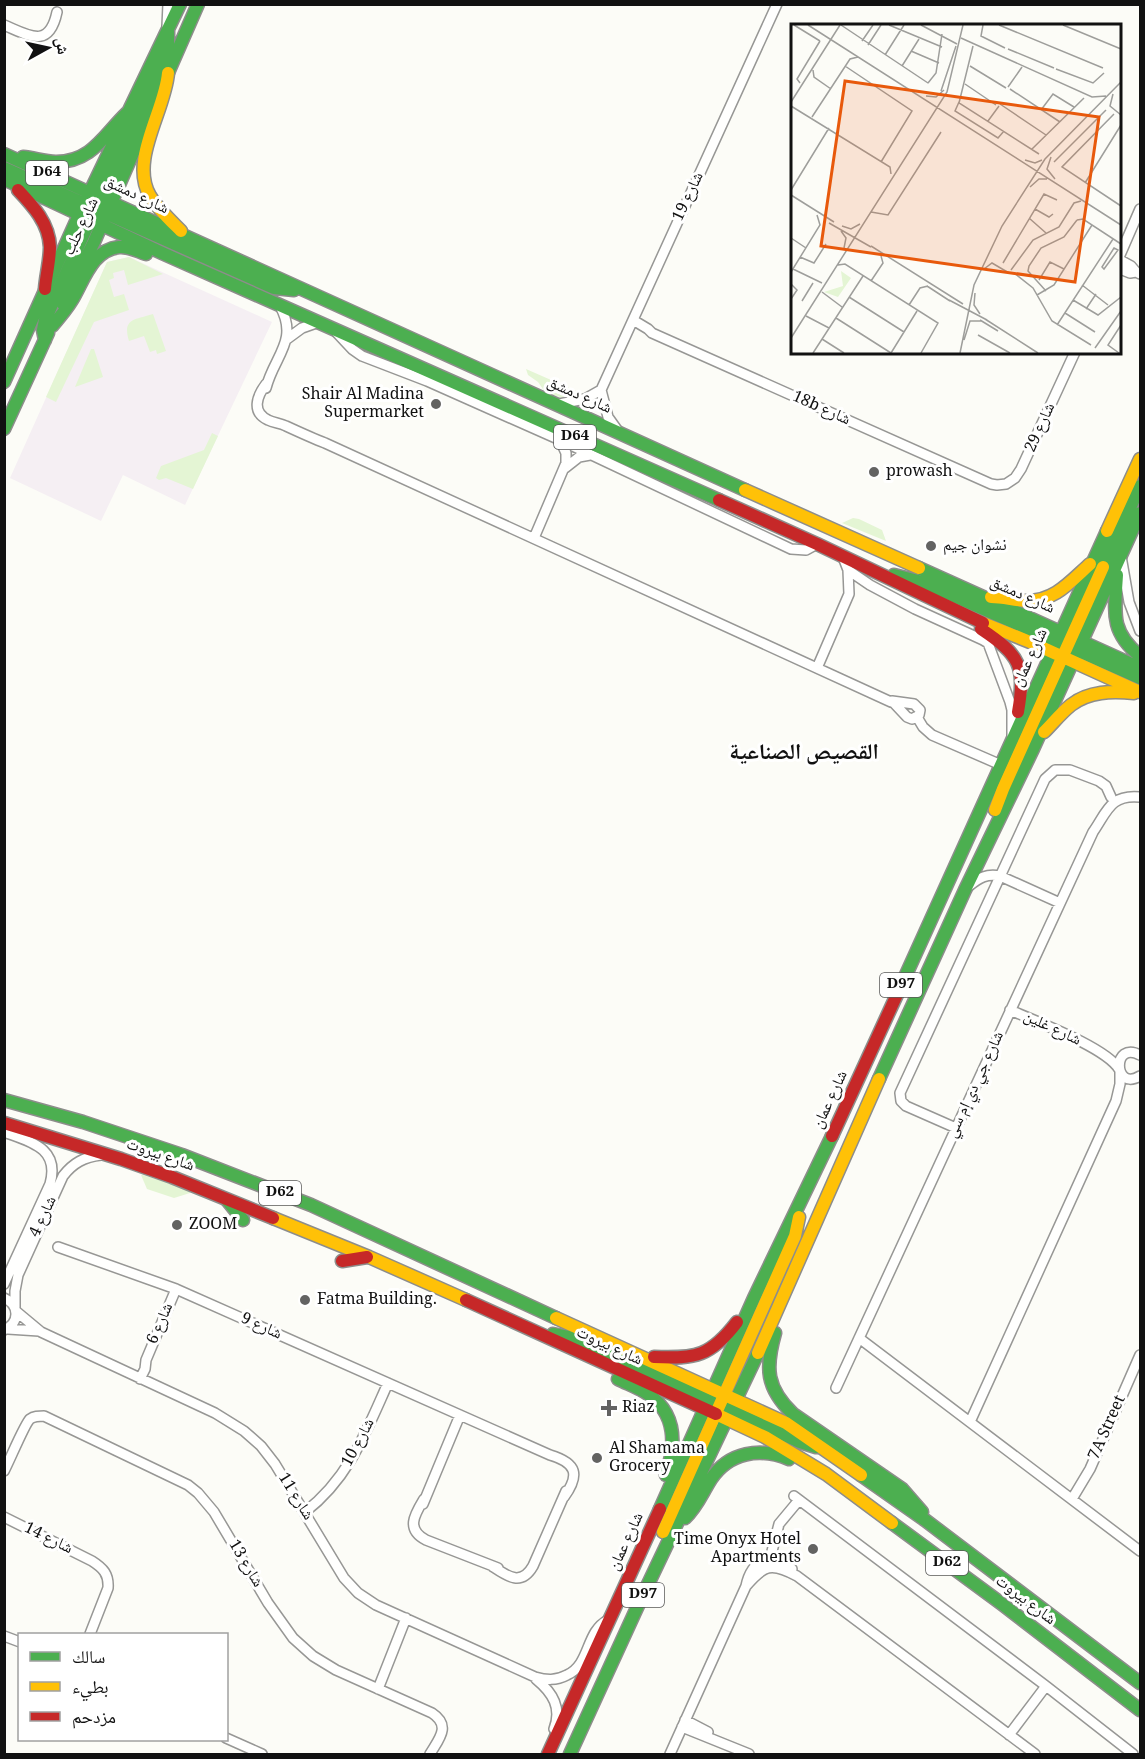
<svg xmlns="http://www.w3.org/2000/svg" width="1145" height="1759" viewBox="0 0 1145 1759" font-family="Georgia,'Noto Naskh Arabic',serif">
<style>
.industrial{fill:#f5eff3}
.green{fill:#e4f5d4}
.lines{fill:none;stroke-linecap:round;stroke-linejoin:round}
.street-casing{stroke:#979795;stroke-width:12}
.fast-casing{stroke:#8d8d8b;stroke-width:15}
.slow-casing{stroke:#8d8d8b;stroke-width:15}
.jam-casing{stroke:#8d8d8b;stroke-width:15}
.street{stroke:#fffffe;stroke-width:9}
.fast{stroke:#4caf50;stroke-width:12}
.slow{stroke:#ffc107;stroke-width:12}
.jam{stroke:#c62828;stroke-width:12}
.poi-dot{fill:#636362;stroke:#fff;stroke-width:2}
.labels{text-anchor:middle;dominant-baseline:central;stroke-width:6;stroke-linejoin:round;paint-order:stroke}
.shield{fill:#fff;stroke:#585858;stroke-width:1.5}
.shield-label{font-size:15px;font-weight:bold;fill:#111}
.street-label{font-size:16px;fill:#111;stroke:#fff}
.poi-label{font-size:16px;fill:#111;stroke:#fff;text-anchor:start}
.district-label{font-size:22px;font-weight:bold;fill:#111;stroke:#fff}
.inset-road{fill:none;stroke:#9e9e9b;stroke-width:1.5}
.view{fill:#e8590c;fill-opacity:0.15;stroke:#e8590c;stroke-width:3}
.inset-edge{fill:none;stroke:#111;stroke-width:3}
</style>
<rect width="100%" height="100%" fill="#fcfcf7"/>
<!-- industrial -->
<path class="industrial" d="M129,257L272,322L185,505L123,475L101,521L10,478L107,262Z"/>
<!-- green -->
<path class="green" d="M129,257L163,274L128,285L124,270L113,273L114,278L109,280L114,297L124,294L129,310L94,322L56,402L46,397L107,262Z
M153,314L166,351L157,354L156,350L150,352L144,336L129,341C122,318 135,320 153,314Z
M91,349H94L103,377L75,387Z
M526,369L583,394L565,399L545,392L538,382L528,375Z
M212,433L218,436L193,489L166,478L159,480L156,478L161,466L204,450Z
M853,518L859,519L882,530L886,541L842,523Z
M141,1175H143L191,1190L190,1193L174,1198L147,1189Z"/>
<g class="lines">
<defs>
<path id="street" d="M4,25C28,35 49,50 57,12
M167,26L168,4
M1120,255L1140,209
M1120,260L1131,266L1136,272L1140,274
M1120,269L1130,273L1136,272
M633,320L648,329L652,333L991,484L997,485L1006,484L1015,478L1021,469L1075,352
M337,333L352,349L362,356L427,381L560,440L791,549L806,550L817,544
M287,339L302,328L319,322
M266,384C257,396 251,412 268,420C274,423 280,423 286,426C299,432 312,438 325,443L891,702
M266,388C274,356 299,341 280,306
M601,390L608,417L618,431
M559,404L585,399L601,390L777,4
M565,468L579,457L590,455
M534,538L566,463V453L560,440
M1121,556L1129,602L1140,631
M843,557L848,570L870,585L915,609L983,640L988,643L1010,702L1012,710V735
M817,668L849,594L848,570
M892,701L914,704L920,710L919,715L912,719L907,717Z
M917,717L923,727L932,735L1001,765
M969,886C979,878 987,873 1000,876L1060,903
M1010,1010C1037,1022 1105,1047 1119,1069
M1140,1055C1112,1040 1113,1092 1140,1076
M956,1128L906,1106L901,1101L900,1093L1045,779L1055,770H1070L1099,781L1106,786L1111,797
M4,1132C31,1142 60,1148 50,1184L4,1284
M58,1247L176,1289L550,1455C577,1463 580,1475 564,1497
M4,1298C20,1305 20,1323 4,1330
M15,1307V1291L18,1275L63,1176C73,1163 84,1157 101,1155
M17,1312L41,1332L215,1413L244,1431L261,1446L275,1464L344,1578L358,1593L376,1605L535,1677C546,1680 556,1681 567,1675C591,1664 585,1632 608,1620
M8,1329L39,1331
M859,1338L1140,1551
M140,1379L145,1369L146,1360L176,1289
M836,1388L1093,832C1107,812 1110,794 1140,797
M970,1422L1116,1101L1120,1084V1071
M4,1471C9,1462 25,1423 30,1419C34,1416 38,1416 44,1416L188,1485L198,1493L214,1512L268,1603L293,1638L313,1656L336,1670L432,1713C452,1726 438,1740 430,1754
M794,1496L1046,1686L1133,1754
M424,1499C415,1514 405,1529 426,1540L498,1568
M1072,1499L1090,1469L1140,1355
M423,1504L460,1415
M305,1512C349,1478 366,1432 388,1383
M4,1517L92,1561C103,1568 109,1574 108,1588L90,1634
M770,1559L779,1524L799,1500
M492,1566C507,1576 521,1587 533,1566L566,1491
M746,1586C764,1565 771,1562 797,1576L1035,1754
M4,1636L20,1642
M536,1679C553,1693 562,1708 554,1729
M378,1689L406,1618
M685,1720L708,1732
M682,1727L749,1754
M1009,1735L1046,1686
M226,1738L262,1754
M670,1754L746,1586C751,1562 771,1548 792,1569"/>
<path id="fast" d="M4,154L745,490
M23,157C34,158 45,162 56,162C92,162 104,135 127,113
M4,168L274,288L294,290
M4,179L162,253L719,500
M63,304L94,242L198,4
M52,326C59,318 66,310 72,300C84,280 92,250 119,247C129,246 137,251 146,254
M45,340L43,330L45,320L168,47V31
M4,382L79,215L180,4
M4,429L48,333
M1103,567L1140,486
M919,568L1140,668
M894,575L922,582L1140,678
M1117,575C1115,611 1109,631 1140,656
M900,988L1107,531
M879,1079L965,890L1033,749L1140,513
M4,1100L83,1122L182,1155L311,1205L556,1318
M227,1200L243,1220
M775,1333C765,1368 766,1388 793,1414L902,1489L922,1512
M553,1334L573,1338L800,1442L816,1447
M618,1379C628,1384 639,1388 648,1394C677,1414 676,1445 666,1475
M861,1475L925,1520L1140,1683
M660,1509L754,1298L832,1136
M685,1518C697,1507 702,1493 711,1479C729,1452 760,1447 789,1459
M892,1523L1002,1604L1140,1710
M570,1754L641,1599L758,1353"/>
<path id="slow" d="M168,73C165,111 129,160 150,196C158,209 170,220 181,231
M745,490L919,568
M1107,531L1140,459
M991,597C1002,597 1013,600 1025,601C1054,602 1070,582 1090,564
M983,623L1030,642L1140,692
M1044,732C1053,723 1061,713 1071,705C1089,691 1112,691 1134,693
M995,810L1003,789L1103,567
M273,1218L369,1257L466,1300
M556,1318L786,1423L861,1475
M758,1353L879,1079
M716,1414L765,1437L826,1474L892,1523
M663,1532L795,1236L799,1217"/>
<path id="jam" d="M18,190C33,206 49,223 50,247C50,261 46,275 45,289
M719,500L817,544L983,623
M981,629C1020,655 1026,666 1018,712
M4,1123L121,1159L172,1177L273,1218
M832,1136L900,988
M342,1261L367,1257
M466,1300L716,1414
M654,1357C696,1359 711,1356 737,1322
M548,1754L660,1509"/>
</defs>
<!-- street casing -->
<use href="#street" class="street-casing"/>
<!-- fast casing -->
<use href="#fast" class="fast-casing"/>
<!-- slow casing -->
<use href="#slow" class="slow-casing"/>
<!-- jam casing -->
<use href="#jam" class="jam-casing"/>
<!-- street -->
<use href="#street" class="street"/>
<!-- fast -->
<use href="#fast" class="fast"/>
<!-- slow -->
<use href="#slow" class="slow"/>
<!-- jam -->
<use href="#jam" class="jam"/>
</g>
<!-- markers -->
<g class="poi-dot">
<circle cx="436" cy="404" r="6"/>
<circle cx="874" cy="472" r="6"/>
<circle cx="931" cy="546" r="6"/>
<circle cx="177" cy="1225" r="6"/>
<circle cx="305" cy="1300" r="6"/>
<path d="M606 1399h6v6h6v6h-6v6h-6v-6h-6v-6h6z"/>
<circle cx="597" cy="1458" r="6"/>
<circle cx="813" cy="1549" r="6"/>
</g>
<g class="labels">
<!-- shield labels -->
<g class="shield">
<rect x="26" y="161" width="42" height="24" rx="4.5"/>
<rect x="554" y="425" width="42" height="24" rx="4.5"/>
<rect x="880" y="973" width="42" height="24" rx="4.5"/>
<rect x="259" y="1181" width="42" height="24" rx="4.5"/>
<rect x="926" y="1551" width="42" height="24" rx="4.5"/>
<rect x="622" y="1583" width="42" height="24" rx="4.5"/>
</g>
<g class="shield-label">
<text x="47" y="173">D64</text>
<text x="575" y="437">D64</text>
<text x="901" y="985">D97</text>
<text x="280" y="1193">D62</text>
<text x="947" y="1563">D62</text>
<text x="643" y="1595">D97</text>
</g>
<!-- street labels -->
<g class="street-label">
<text transform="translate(136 196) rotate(25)">شارع دمشق</text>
<text transform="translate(689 197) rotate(-65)">شارع 19</text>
<text transform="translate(82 227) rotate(-65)">شارع حلب</text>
<text transform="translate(579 396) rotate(24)">شارع دمشق</text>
<text transform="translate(821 409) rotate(24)">18b شارع</text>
<text transform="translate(1041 428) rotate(-66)">شارع 29</text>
<text transform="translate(1022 596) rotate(24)">شارع دمشق</text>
<text transform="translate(1031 658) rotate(-65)">شارع عمان</text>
<text transform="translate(1052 1029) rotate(25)">شارع غلين</text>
<text transform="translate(976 1085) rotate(-65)">شارع جي دي إم سي</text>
<text transform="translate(831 1100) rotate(-65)">شارع عمان</text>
<text transform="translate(160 1156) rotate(19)">شارع بيروت</text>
<text transform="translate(44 1217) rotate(-65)">شارع 4</text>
<text transform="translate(161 1324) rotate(-67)">شارع 6</text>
<text transform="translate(261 1327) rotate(24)">شارع 9</text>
<text transform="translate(609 1347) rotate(25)">شارع بيروت</text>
<text transform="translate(1108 1428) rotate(-66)">7A Street</text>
<text transform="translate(359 1443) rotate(-62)">شارع 10</text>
<text transform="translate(295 1497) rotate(58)">شارع 11</text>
<text transform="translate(48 1539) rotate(26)">شارع 14</text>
<text transform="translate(627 1542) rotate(-65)">شارع عمان</text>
<text transform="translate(245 1564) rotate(59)">شارع 13</text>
<text transform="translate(1025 1601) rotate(37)">شارع بيروت</text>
</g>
<!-- poi labels -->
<g class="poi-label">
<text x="424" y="395" text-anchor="end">Shair Al Madina<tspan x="424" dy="18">Supermarket</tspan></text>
<text x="886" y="472">prowash</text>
<text x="943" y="546">نشوان جيم</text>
<text x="189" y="1225">ZOOM</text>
<text x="317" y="1300">Fatma Building.</text>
<text x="622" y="1408">Riaz</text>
<text x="609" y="1449">Al Shamama<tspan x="609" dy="18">Grocery</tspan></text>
<text x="801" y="1540" text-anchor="end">Time Onyx Hotel<tspan x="801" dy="18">Apartments</tspan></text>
</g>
<!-- district labels -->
<g class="district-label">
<text x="804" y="754">القصيص الصناعية</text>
</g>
</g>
<!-- overview -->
<g transform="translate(791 24)">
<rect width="330" height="330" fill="#fcfcf7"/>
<path d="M50,247L60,254L47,273L33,268L52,262Z" fill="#e4f5d4"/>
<path class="inset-road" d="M3,1L29,17M17,1L330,201M50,1L137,59M98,1L151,23M130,1L166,20M192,1L190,12L214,24M208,1L312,44M272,1L330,25M170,14L301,73L315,72M71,17L82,1M77,21L90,1M182,22L168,79L248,130M217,25L263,44M120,27L148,39M94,31L113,1M54,42L121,87L90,138M111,42L128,15M179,42L215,64M265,45L302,59L313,49M22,46L23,53L40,65M9,59L6,55L29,17M137,59L145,49L151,10M174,60L205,81M217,63L231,43M219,65L269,98M150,67L165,22M322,70L319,82L330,91M135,72L145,73L153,66M0,78L49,1M168,78L164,87L207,114L213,107M209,80L255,111M0,82L99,143L100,150M250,86L262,70L283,83M323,90L271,143L330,182M21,93L59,35L67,33M197,97L208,82M241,125L293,74M260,133L256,145L264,155M234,136L244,139L251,136M263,138L315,86M294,159L330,101M239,163L248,155H256M0,166L38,104M0,171L43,198M244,185L258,193L262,190M80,188L97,191L150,108M238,194L255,209M286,196L292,195L330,220M38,199L80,223M51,202L60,205L69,200M50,207L55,214L53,224M0,214L15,224M80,222L172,280M323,224L327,226L313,245L311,243ZM9,233L23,239L35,220M212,239L253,170L266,176M47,241L54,240L147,299L130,329M2,245L31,259M193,245L201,239L218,249M220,246L242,216L268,203L283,179L290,177M0,248L29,201L26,191M223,249L242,264L261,297L300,321M248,256L259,238L273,245M80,257L92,239L90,232M0,260L6,266L0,275M291,261L317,281M136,262L159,277M255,267L237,247L238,242L250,224L273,213L286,196M31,268L51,283M184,269L183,281L189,290M246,271L263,261L301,201M58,273L113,308M158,276L196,296M282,276L307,291L330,273M11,277L22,259M118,281L129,264L137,262M295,285L305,270M274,289L304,308M15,292L38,304M45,294L100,329M194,295L247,329M189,296L207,307M266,301L322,215M187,311L219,329M0,314L156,68L172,1M31,315L53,329M173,316L179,297H190M304,324L330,287M22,329L72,252M100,329L126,287M169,329L183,261L211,202L254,135L330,58M328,329L317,321L330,301"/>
<path class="view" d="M54,57L308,93L284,258L30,222Z"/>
<rect width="330" height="330" class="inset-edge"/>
</g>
<!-- border -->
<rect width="1145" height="1759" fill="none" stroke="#111111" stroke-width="12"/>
<!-- legend -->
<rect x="18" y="1633" width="210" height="108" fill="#ffffff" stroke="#a0a0a0" stroke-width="1.5"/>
<rect x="30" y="1652" width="30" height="9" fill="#4caf50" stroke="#a0a0a0" stroke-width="1.5"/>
<text x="72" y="1663" font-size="18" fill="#111111">سالك</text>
<rect x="30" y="1682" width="30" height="9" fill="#ffc107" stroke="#a0a0a0" stroke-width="1.5"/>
<text x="72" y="1693" font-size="18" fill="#111111">بطيء</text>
<rect x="30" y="1712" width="30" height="9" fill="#c62828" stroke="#a0a0a0" stroke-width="1.5"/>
<text x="72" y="1723" font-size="18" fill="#111111">مزدحم</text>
<!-- north arrow -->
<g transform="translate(48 48) rotate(82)" stroke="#ffffff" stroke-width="4.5" paint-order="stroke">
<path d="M0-4.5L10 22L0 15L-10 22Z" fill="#111111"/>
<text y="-9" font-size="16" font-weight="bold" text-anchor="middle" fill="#111111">ش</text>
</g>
</svg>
